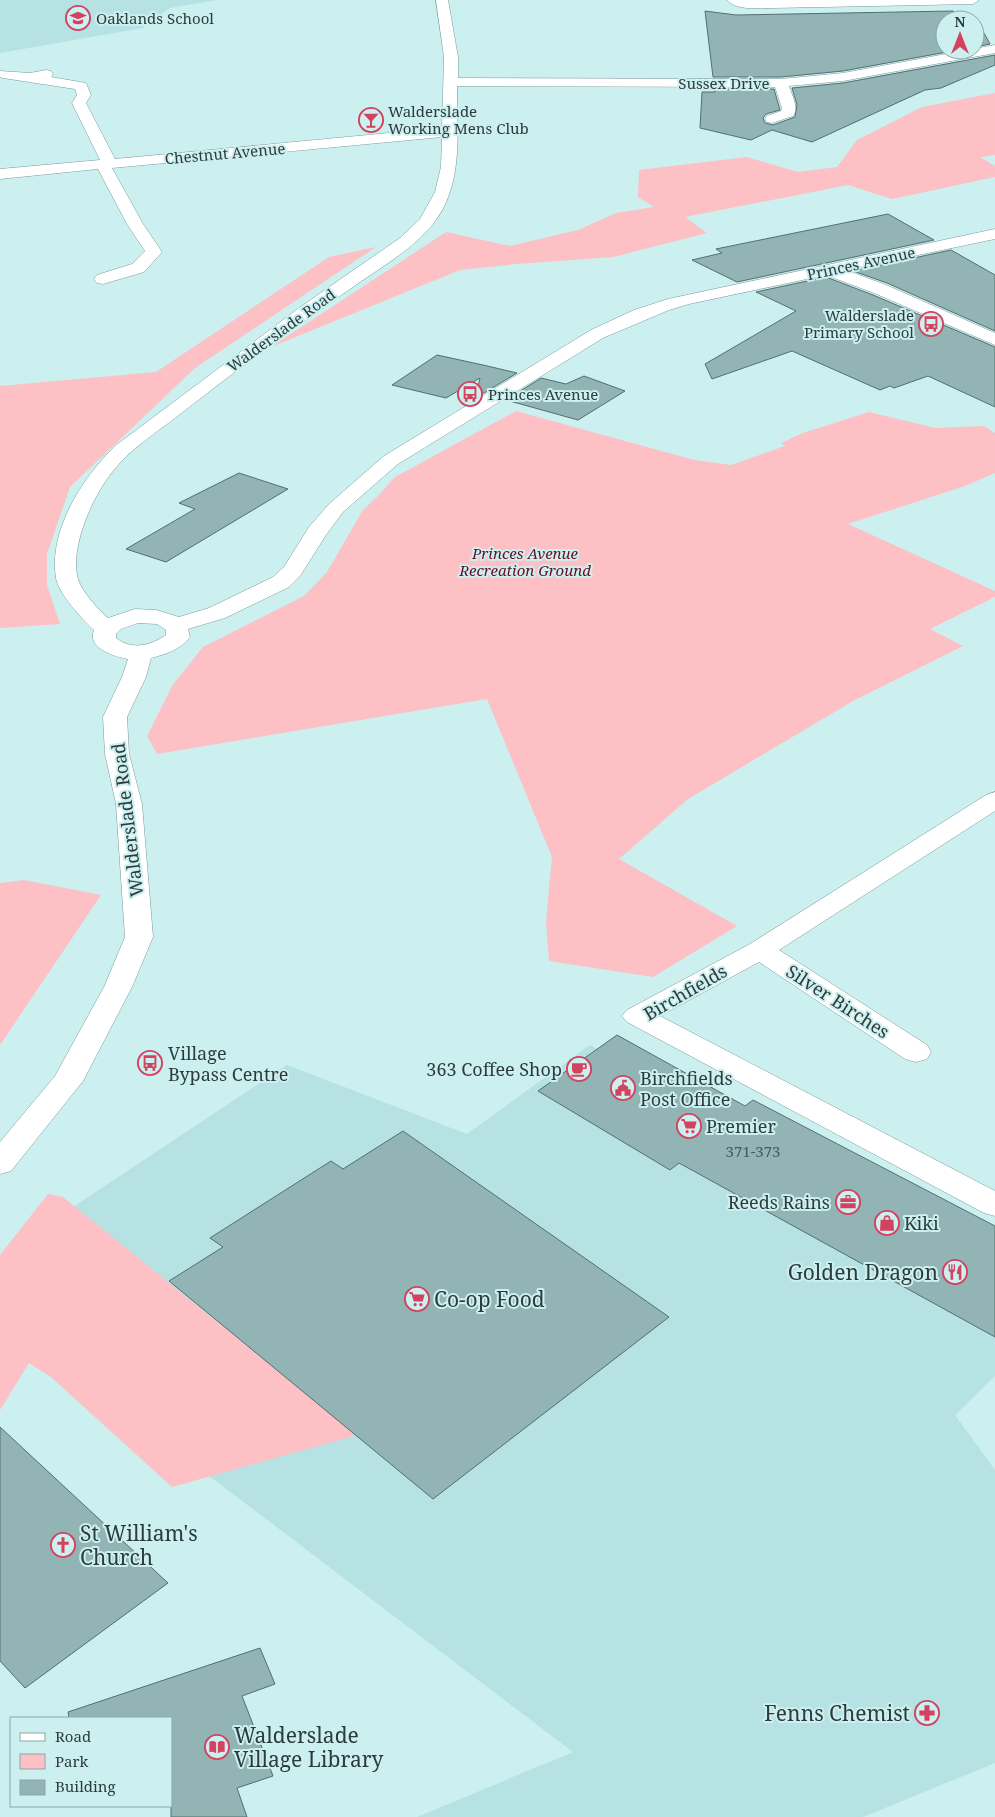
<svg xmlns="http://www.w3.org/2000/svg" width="995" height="1817" viewBox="0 0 995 1817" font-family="'Noto Serif',serif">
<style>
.built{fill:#b7e2e3}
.green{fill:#fdc0c5}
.building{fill:#93b4b4;stroke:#517070}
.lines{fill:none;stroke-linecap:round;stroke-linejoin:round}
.minor-casing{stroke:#7b9b9c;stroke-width:1}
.minor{fill:#fff;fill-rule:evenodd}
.labels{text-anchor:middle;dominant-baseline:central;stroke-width:4;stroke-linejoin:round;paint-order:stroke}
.far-poi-label{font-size:15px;fill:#2e3b3c;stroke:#ccefef;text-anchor:start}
.far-street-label{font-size:15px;fill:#2e3b3c;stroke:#ccefef}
.far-park-label{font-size:15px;font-style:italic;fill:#680d25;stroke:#ccefef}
.number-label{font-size:15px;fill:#47595a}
.street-label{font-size:18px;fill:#2e3b3c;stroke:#ccefef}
.poi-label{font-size:18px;fill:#2e3b3c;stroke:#ccefef;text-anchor:start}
.near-poi-label{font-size:21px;fill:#2e3b3c;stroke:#ccefef;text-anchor:start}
</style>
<rect width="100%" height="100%" fill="#ccefef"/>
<!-- built -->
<path class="built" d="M0,0H218L170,8L143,28L0,53Z
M590,1045L995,1268V1376L955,1415L995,1470V1763L863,1817H417L573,1752L67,1368L31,1235L287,1065L467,1134Z"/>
<!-- green -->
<path class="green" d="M995,93V155L980,157L995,166V177L892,199L848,185L685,217L707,233L613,257L516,264L460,270L271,347L446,232L510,246L578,230L616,213L654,207L638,197L639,170L747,157L798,172L837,167L857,140L922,107Z
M376,247L195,368L70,487L47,554V585L60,624L0,628V386L156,372L329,257Z
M516,411L694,460L731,465L785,446L781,443L803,433L869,412L935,428L984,426L995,433V473L965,486L848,524L995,591V597L930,629L963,646L853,701L688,799L619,859L737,926L653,977L549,961L546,921L552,857L487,699L157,754L147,736L172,686L203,647L304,596L327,572L363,510L378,496L395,477Z
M24,880L101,895L0,1045V883Z
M48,1194L63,1197L357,1435L172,1487L51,1377L29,1363L0,1410V1255Z"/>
<!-- building -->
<path class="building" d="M705,11L736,15L953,11L961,20H945V50H958L843,71L781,77H713Z
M975,33H984L990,44L975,47Z
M995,55V65L941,88L925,90L812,142L772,130L751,140L700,128L702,92H715L714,89H774L780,110L766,114L763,118L765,123L773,125L795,117L797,105L792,88L843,83Z
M888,214L934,240L737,282L692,260L722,253L716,249Z
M951,250L995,275V331L887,283L853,271Z
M826,277L873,295L995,347V407L928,376L894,388L890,386L880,390L792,351L712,379L705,364L796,311L756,292Z
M437,355L483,365L517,373L484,393L477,391L480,378L446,398L392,385Z
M584,376L625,391L578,420L506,400L541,378L566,384Z
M239,473L288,489L166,562L126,549L195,509L179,503Z
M617,1035L745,1106L753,1100L995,1226V1337L679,1163L670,1170L538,1091Z
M403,1131L669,1317L433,1499L169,1281L223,1247L210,1238L331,1161L343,1169Z
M0,1427L168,1583L25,1688L0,1661Z
M260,1648L275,1684L242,1696L273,1776L237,1788L247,1817H171V1718H69L68,1712Z"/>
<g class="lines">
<defs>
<path id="minor" d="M436,0H448L458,57V78L781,79L843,73L995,45V53L843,81L789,86C792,96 799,107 793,116L772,123L767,122L765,119L767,116L781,111L782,108L775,87L457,86C457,132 464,185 433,224C411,251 378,269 350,289C292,329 235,371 179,415C157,432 130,449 113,471C93,495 69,548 78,579C82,592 98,609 108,618L135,609L156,610L179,617L209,608L273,577L284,567L309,527L329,504L384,456L591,330L634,310L668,299L995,229V239L846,270L886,285L995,333V345L874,293L826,275L689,304L669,310L603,338L398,464L343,512L326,535L300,576L289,587L225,618L188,629L190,637C180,650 166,654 151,658L146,677L127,717L129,754L142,804L153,937L132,987L83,1081L11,1171L0,1174V1142L55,1076L104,987L125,937L116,804L105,754L103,717L122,677L128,659C114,656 87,649 94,630C83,620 58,593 56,578C48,531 83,477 115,446L299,308L400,238L420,219L435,192L441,167L442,137L112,168L143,224L162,252L144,272L103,284L97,283L94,279L97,275L132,264L145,251L127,224L98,169L0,179V169L100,160L72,103L77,95L75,89L3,78L0,77V71L30,73L46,70L51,71L53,74L51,77L86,83L91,95L86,103L115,159L442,128L444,57ZM138,623L157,624L166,630V635C151,645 133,651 116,638V634L121,629Z
M727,0H979L973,4L772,8C758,8 737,11 727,0Z
M995,792V811L779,950L927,1045L931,1052L927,1059L916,1062L905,1059L759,962L660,1016L995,1191V1216L984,1213L627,1022L622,1016L627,1010L750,944L986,795Z"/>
</defs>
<!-- minor casing -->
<use href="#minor" class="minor-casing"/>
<!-- minor -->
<use href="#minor" class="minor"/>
</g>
<!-- icons -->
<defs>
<symbol id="school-ring" viewBox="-11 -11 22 22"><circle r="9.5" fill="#ccefef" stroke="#d34360" stroke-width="1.5"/><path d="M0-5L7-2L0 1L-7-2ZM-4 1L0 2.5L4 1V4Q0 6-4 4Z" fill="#d34360"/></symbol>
<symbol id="bar-ring" viewBox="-11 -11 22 22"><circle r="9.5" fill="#ccefef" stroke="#d34360" stroke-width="1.5"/><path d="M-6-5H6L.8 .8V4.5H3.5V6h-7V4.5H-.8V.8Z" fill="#d34360"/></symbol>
<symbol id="bus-ring" viewBox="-11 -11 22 22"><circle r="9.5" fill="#ccefef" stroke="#d34360" stroke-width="1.5"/><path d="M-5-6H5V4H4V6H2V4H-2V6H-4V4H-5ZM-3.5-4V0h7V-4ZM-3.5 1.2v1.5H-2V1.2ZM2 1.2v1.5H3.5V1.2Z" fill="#d34360"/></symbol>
<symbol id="cafe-ring" viewBox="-11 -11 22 22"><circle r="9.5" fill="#ccefef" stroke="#d34360" stroke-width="1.5"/><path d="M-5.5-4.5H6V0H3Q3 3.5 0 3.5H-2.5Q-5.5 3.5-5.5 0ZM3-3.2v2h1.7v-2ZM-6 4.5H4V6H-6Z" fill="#d34360"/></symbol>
<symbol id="civic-ring" viewBox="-11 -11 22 22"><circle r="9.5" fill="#ccefef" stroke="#d34360" stroke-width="1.5"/><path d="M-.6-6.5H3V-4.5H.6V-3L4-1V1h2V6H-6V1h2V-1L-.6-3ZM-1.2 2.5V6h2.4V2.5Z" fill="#d34360"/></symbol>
<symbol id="supermarket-ring" viewBox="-11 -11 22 22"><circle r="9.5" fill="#ccefef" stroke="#d34360" stroke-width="1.5"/><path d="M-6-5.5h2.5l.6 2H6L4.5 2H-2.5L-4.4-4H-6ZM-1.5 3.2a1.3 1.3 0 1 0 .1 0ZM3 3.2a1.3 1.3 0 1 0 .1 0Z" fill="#d34360"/></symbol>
<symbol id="office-ring" viewBox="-11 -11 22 22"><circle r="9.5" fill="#ccefef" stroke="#d34360" stroke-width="1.5"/><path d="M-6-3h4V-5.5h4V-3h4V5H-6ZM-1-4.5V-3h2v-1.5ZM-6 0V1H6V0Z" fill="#d34360"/></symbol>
<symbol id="shop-ring" viewBox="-11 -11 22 22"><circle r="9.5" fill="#ccefef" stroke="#d34360" stroke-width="1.5"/><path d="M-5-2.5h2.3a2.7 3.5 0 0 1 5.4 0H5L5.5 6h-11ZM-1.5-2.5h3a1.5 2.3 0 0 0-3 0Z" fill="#d34360"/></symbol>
<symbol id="restaurant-ring" viewBox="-11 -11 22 22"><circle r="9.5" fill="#ccefef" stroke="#d34360" stroke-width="1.5"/><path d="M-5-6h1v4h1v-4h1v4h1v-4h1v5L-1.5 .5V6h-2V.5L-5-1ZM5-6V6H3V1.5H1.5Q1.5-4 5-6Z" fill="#d34360"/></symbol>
<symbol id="church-ring" viewBox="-11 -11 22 22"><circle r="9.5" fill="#ccefef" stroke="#d34360" stroke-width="1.5"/><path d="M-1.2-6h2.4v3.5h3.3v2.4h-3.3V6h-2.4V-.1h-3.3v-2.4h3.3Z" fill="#d34360"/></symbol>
<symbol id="pharmacy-ring" viewBox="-11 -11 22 22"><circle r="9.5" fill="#ccefef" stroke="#d34360" stroke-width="1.5"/><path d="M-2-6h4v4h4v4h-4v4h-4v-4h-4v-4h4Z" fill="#d34360"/></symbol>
<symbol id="library-ring" viewBox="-11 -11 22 22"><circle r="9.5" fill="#ccefef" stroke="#d34360" stroke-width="1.5"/><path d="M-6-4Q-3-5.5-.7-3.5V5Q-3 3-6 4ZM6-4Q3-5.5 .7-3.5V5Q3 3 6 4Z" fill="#d34360"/></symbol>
</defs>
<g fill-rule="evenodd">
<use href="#school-ring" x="64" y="4" width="28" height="28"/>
<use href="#bar-ring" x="357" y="106" width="28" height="28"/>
<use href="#bus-ring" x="917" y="310" width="28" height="28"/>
<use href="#bus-ring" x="456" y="380" width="28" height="28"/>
<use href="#bus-ring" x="136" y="1049" width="28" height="28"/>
<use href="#cafe-ring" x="565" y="1055" width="28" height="28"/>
<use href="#civic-ring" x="609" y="1074" width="28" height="28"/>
<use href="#supermarket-ring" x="675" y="1112" width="28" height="28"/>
<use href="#office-ring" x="834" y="1188" width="28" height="28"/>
<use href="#shop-ring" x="873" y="1209" width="28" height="28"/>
<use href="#restaurant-ring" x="941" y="1258" width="28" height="28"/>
<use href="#supermarket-ring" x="403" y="1285" width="28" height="28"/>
<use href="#church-ring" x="49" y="1531" width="28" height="28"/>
<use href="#pharmacy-ring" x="913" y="1699" width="28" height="28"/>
<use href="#library-ring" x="203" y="1733" width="28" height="28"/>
</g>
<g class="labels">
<!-- far-poi labels -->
<g class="far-poi-label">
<text x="96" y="18">Oaklands School</text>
<text x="388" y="111">Walderslade<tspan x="388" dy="17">Working Mens Club</tspan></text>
<text x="914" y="315" text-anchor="end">Walderslade<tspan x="914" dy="17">Primary School</tspan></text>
<text x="488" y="394">Princes Avenue</text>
</g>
<!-- far-street labels -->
<g class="far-street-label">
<text x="724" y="83">Sussex Drive</text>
<text transform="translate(225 153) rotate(-5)">Chestnut Avenue</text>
<text transform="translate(861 263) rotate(-12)">Princes Avenue</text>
<text transform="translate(281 330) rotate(-36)">Walderslade Road</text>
</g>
<!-- far-park labels -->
<g class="far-park-label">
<text x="525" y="553">Princes Avenue<tspan x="525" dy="17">Recreation Ground</tspan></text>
</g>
<!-- number labels -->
<g class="number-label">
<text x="753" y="1151">371-373</text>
</g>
<!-- street labels -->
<g class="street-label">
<text transform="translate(127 820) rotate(-97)">Walderslade Road</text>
<text transform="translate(685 992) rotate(-30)">Birchfields</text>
<text transform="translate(838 1001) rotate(33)">Silver Birches</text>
</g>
<!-- poi labels -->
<g class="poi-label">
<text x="168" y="1053">Village<tspan x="168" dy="21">Bypass Centre</tspan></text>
<text x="562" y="1069" text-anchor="end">363 Coffee Shop</text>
<text x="640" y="1078">Birchfields<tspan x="640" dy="21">Post Office</tspan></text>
<text x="706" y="1126">Premier</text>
<text x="830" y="1202" text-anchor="end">Reeds Rains</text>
<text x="904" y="1223">Kiki</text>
</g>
<!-- near-poi labels -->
<g class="near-poi-label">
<text x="938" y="1272" text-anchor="end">Golden Dragon</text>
<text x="434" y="1299">Co-op Food</text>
<text x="80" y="1533">St William's<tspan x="80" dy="24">Church</tspan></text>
<text x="910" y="1713" text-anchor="end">Fenns Chemist</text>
<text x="234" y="1735">Walderslade<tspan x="234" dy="24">Village Library</tspan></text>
</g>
</g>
<!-- legend -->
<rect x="10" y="1717" width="162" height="90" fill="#ccefef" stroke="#8da7a7"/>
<rect x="20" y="1733" width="25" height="8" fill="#ffffff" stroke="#8da7a7"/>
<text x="55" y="1742" font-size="15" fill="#2e3b3c">Road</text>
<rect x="20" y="1754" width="25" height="15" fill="#fdc0c5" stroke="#8da7a7"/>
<text x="55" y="1767" font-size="15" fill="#2e3b3c">Park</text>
<rect x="20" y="1780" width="25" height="15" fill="#93b4b4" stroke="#8da7a7"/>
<text x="55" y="1792" font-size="15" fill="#2e3b3c">Building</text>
<!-- north arrow -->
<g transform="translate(960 35)"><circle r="24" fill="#ccefef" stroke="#8da7a7"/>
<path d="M0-4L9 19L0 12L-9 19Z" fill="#d34360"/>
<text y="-8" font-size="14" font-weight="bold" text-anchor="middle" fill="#2e3b3c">N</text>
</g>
</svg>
